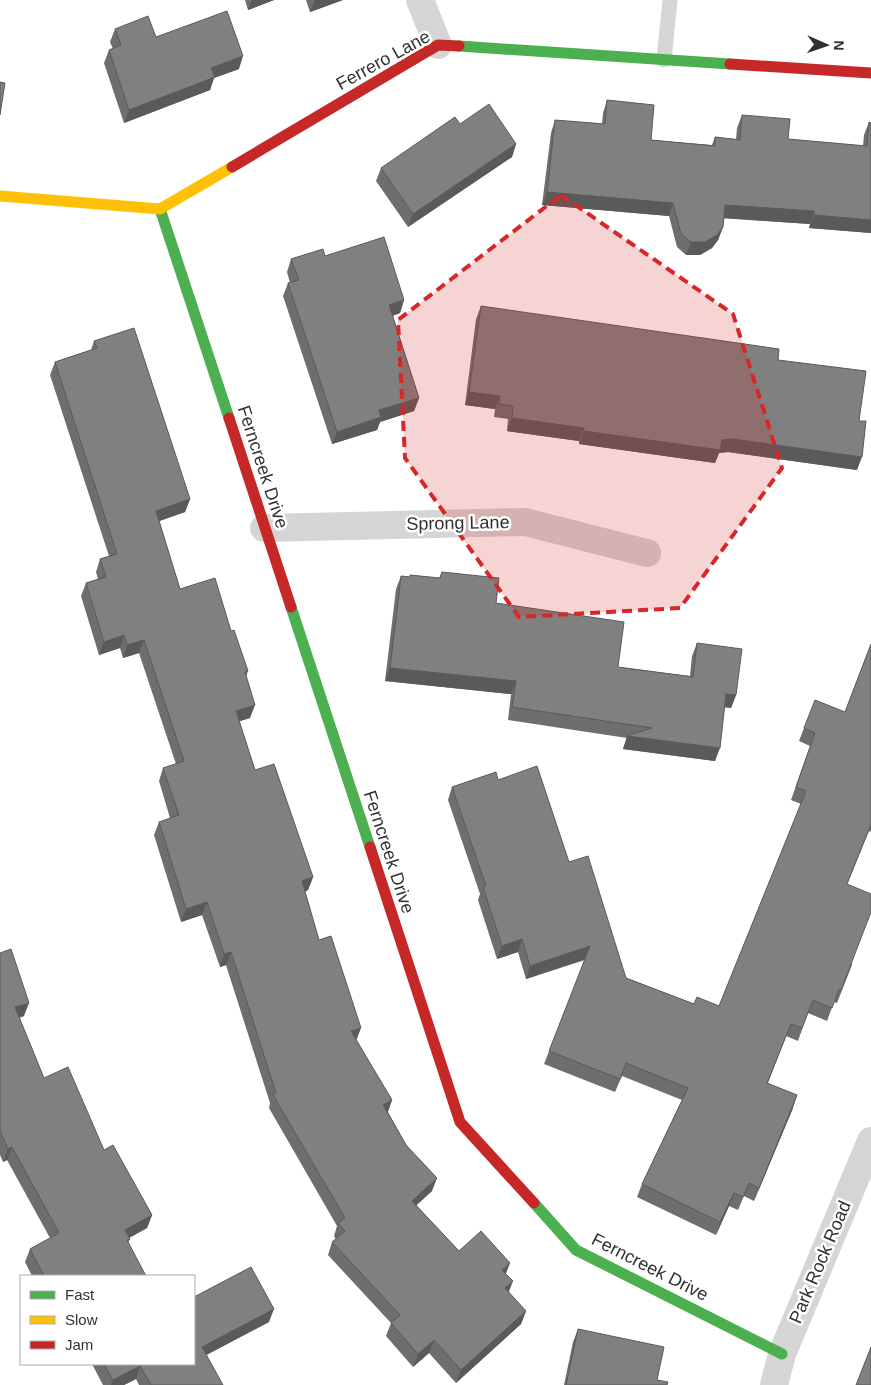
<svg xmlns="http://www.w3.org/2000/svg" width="871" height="1385" viewBox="0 0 871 1385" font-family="Helvetica,sans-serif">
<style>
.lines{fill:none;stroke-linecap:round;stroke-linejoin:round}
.lane{stroke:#d5d5d5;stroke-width:15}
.street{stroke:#d5d5d5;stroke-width:28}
.fast{stroke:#4caf50;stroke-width:11}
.slow{stroke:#ffc107;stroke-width:11}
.jam{stroke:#c62828;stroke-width:11}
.wall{fill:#6e6e6e}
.shaded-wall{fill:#5a5a5a}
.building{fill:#808080;stroke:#5a5a5a}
.marked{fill:#d62828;fill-opacity:0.2;stroke:#d62828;stroke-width:4;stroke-dasharray:10 6;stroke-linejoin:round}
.labels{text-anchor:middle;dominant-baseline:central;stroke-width:5;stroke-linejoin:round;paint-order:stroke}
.street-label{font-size:18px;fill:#313131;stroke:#fff}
</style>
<rect width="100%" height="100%" fill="#fff"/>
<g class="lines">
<!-- lane -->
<path class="lane" d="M664,60L670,0"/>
<!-- street -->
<path class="street" d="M420,0L438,45
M264,528L525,522L647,553
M774,1385L782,1354L871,1141"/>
<!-- fast -->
<path class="fast" d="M459,46L730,64
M160,209L229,418
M291,607L370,847
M534,1203L576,1250L782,1354"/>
<!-- slow -->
<path class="slow" d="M0,196L160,209L232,167"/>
<!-- jam -->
<path class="jam" d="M730,64L871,73
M232,167L438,45L459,46
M229,418L291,607
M370,847L460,1122L534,1203"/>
</g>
<!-- wall -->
<path class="wall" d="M245,0H274L248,10Z
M306,0H343L310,12Z
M115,29L156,37L239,69L214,78L210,90L124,123L104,63L109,50L113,49L110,42Z
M607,100L651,140L712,145L715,137L736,139L737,128L742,115L788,139L863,146L864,135L869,122L871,233L809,228L810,224L724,218L723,227L718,240L712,248L700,255H686L677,247L669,216L542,205L551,133L555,120L602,124L603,113Z
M460,124L516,144L512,157L408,227L376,181L381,168Z
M325,256L404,300L400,313L393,316L419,398L414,411L380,422L377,430L332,444L283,296L288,283H290L287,272L291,259Z
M481,306L778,360L859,421L857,470L728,452L719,453L715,463L579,444V441L507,431L508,419L494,417L495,409L465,405L476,319Z
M94,341L190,499L185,512L159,521L180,589L231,631L248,671L246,677L250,718L239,721L255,770L313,877L308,890L305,892L319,940L356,1040L392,1100L388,1112L432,1191L416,1205L459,1251L506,1274L509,1293L526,1311L521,1324L456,1383L429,1353L413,1367L386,1336L391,1323L328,1255L332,1242L336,1239L334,1236L337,1226L269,1108L270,1103L226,965L220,967L202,915L181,922L154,835L159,822L170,818L159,781L163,768L176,764L139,653L123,658L120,648L99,655L81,596L86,583L98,579L96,572L100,559L109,556L50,375L55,362L91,350Z
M442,572L496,603L618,667L690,676L692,656L697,643L736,695L731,708L725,707L715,761L623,749L627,738L508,720L511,694L385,681L396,589L401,576L410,577V575L439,578Z
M871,644V832L869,831L847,884L852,965L837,1003L834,1002L827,1021L808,1013L798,1041L786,1036L768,1083L793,1108L754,1201L744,1196L738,1210L729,1206L716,1235L637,1197L642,1184L682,1100L622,1076L615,1092L544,1064L585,960L526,979L518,952L497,959L478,900L480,894L448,800L452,787L498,780L569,862L626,978L694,1004L719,1006L801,804L791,800L810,746L799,741L804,728L845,712Z
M0,953L24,1016L19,1018L44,1078L104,1150L152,1215L147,1228L129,1238L130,1239L128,1243L146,1276H32L25,1262L30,1249L50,1238L7,1160L3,1162L0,1155Z
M194,1297L269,1322L206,1355L223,1385H139L136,1379L124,1385H103L92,1364H194Z
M578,1329L657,1380L667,1385H564L573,1342Z"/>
<!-- shaded-wall -->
<path class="shaded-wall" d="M252,0H274L248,10Z
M315,0H343L310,12Z
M243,56L239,69L214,78L210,90L124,123L129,110L211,68Z
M516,144L512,157L408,227L413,214Z
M547,192L673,203L669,216L542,205Z
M725,205L814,211L810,224L720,218Z
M814,215L871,220V233L809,228Z
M723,227L718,240L712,248L700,255H686L691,242Z
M404,300L400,313L384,318L389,305Z
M469,392L500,396L495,409L465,405Z
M419,398L414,411L380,422L377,430L332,444L337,432L379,410Z
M512,418L584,428L579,441L507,431Z
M584,431L722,440L733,439L862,457L857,470L728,452L719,453L715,463L579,444Z
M190,499L185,512L151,524L156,511Z
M124,635L120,648L99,655L104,642Z
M144,640L139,653L123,658L127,645Z
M390,668L516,681L511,694L385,681Z
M726,694L736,695L731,708L722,707Z
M255,705L250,718L231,724L236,711Z
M627,736L720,748L715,761L623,749Z
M313,877L308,890L297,894L302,881Z
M207,902L202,915L181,922L186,909Z
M522,939L518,952L497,959L502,946Z
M590,946L585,959L526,979L530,966Z
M231,952L226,965L220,967L224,954Z
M29,1003L24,1016L10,1020L15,1007Z
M361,1028L356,1041L351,1031Z
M797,1095L793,1108L754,1201L759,1188Z
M392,1100L387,1113L383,1105Z
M12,1147L7,1160L3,1162L8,1149Z
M437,1178L432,1191L407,1214L412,1201Z
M734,1193L729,1206L716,1235L720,1222Z
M152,1215L147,1228L120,1243L125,1230Z
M510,1263L505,1276L502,1270Z
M513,1281L508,1294L505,1288Z
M274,1309L269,1322L197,1360L202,1347Z
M526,1311L521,1324L456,1383L461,1370Z
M434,1340L429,1353L413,1367L418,1354Z
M140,1366L136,1379L124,1385H111L113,1380Z"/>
<!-- building -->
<path class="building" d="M227,11L243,56L211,68L215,77L129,110L109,50L121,45L115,29L148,16L156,37Z
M0,82L5,83L0,115Z
M607,100L654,105L651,140L715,146V137L740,140L742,115L790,119L788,139L867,146L869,122L871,123V220L814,215V211L725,205L723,227L717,235L705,242H691L681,234L673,203L547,192L555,120L605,124Z
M489,104L516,144L413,214L381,168L455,117L460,124Z
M384,237L404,300L389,305L419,398L379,410L381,417L337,432L288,283L299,280L291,259L323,249L325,256Z
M481,306L779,349L778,360L866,371L859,421H866L862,457L733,439L722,440L720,450L584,431V428L512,418L513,406L499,404L500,396L469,392Z
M134,328L190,499L156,511L180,589L215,578L231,631L234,630L248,671L245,672L255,705L236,711L255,770L274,764L313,877L302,881L319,940L331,936L361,1028L351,1031L392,1100L383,1105L406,1145L437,1178L412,1201L459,1251L481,1231L510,1263L502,1270L513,1281L505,1288L526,1311L461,1370L434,1340L418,1354L391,1323L400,1315L332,1242L345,1231L338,1223L345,1218L273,1095L276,1093L231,952L224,954L207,902L186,909L159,822L179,815L163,768L184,761L144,640L127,645L124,635L104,642L86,583L106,577L100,559L117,554L55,362L97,348L94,341Z
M442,572L499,578L496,603L624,622L618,667L693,677L697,643L742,649L736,695L726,694L720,748L627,736L652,728L512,707L516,681L390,668L401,576L410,577V575L440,578Z
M871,644V824L847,884L871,894V912L841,990L839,989L832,1008L813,1000L802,1028L791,1024L767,1083L797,1095L759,1188L749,1183L743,1197L734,1193L720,1222L642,1184L688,1088L626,1063L620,1079L549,1051L590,946L530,966L522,939L502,946L483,887L486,886L452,787L496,772L498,780L537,766L569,862L588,856L626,978L694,1004L697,997L719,1006L806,791L796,787L815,733L804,728L815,700L845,712Z
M11,949L29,1003L15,1007L44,1078L68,1067L104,1150L113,1145L152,1215L125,1230L130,1239L127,1240L146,1276H44L30,1249L59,1233L12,1147L8,1149L0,1131V953Z
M251,1267L274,1309L202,1347L223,1385H151L140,1366L113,1380L104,1364H194V1297Z
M578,1329L664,1347L657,1380L668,1382L667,1385H566Z
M871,1347V1385H856Z"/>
<!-- marked area -->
<path class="marked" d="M561,195L733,314L782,468L680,608L519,617L405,458L398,320Z"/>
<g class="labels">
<!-- street labels -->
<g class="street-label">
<text transform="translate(383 60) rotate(-29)">Ferrero Lane</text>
<text transform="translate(263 467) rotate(72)">Ferncreek Drive</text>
<text transform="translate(458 523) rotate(-1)">Sprong Lane</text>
<text transform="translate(389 852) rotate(72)">Ferncreek Drive</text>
<text transform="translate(820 1262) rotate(-67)">Park Rock Road</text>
<text transform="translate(650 1267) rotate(27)">Ferncreek Drive</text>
</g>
</g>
<!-- legend -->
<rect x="20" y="1275" width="175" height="90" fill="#ffffff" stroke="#adadad"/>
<rect x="30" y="1291" width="25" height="8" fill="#4caf50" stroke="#adadad"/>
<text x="65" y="1300" font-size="15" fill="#313131">Fast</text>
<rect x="30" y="1316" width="25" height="8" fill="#ffc107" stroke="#adadad"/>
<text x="65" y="1325" font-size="15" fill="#313131">Slow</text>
<rect x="30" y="1341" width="25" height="8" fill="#c62828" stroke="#adadad"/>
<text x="65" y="1350" font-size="15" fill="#313131">Jam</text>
<!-- north arrow -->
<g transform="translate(826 45) rotate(92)" stroke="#ffffff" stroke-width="4" paint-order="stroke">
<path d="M0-4L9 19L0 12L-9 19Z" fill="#313131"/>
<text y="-8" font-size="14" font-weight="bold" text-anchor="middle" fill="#313131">N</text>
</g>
</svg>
